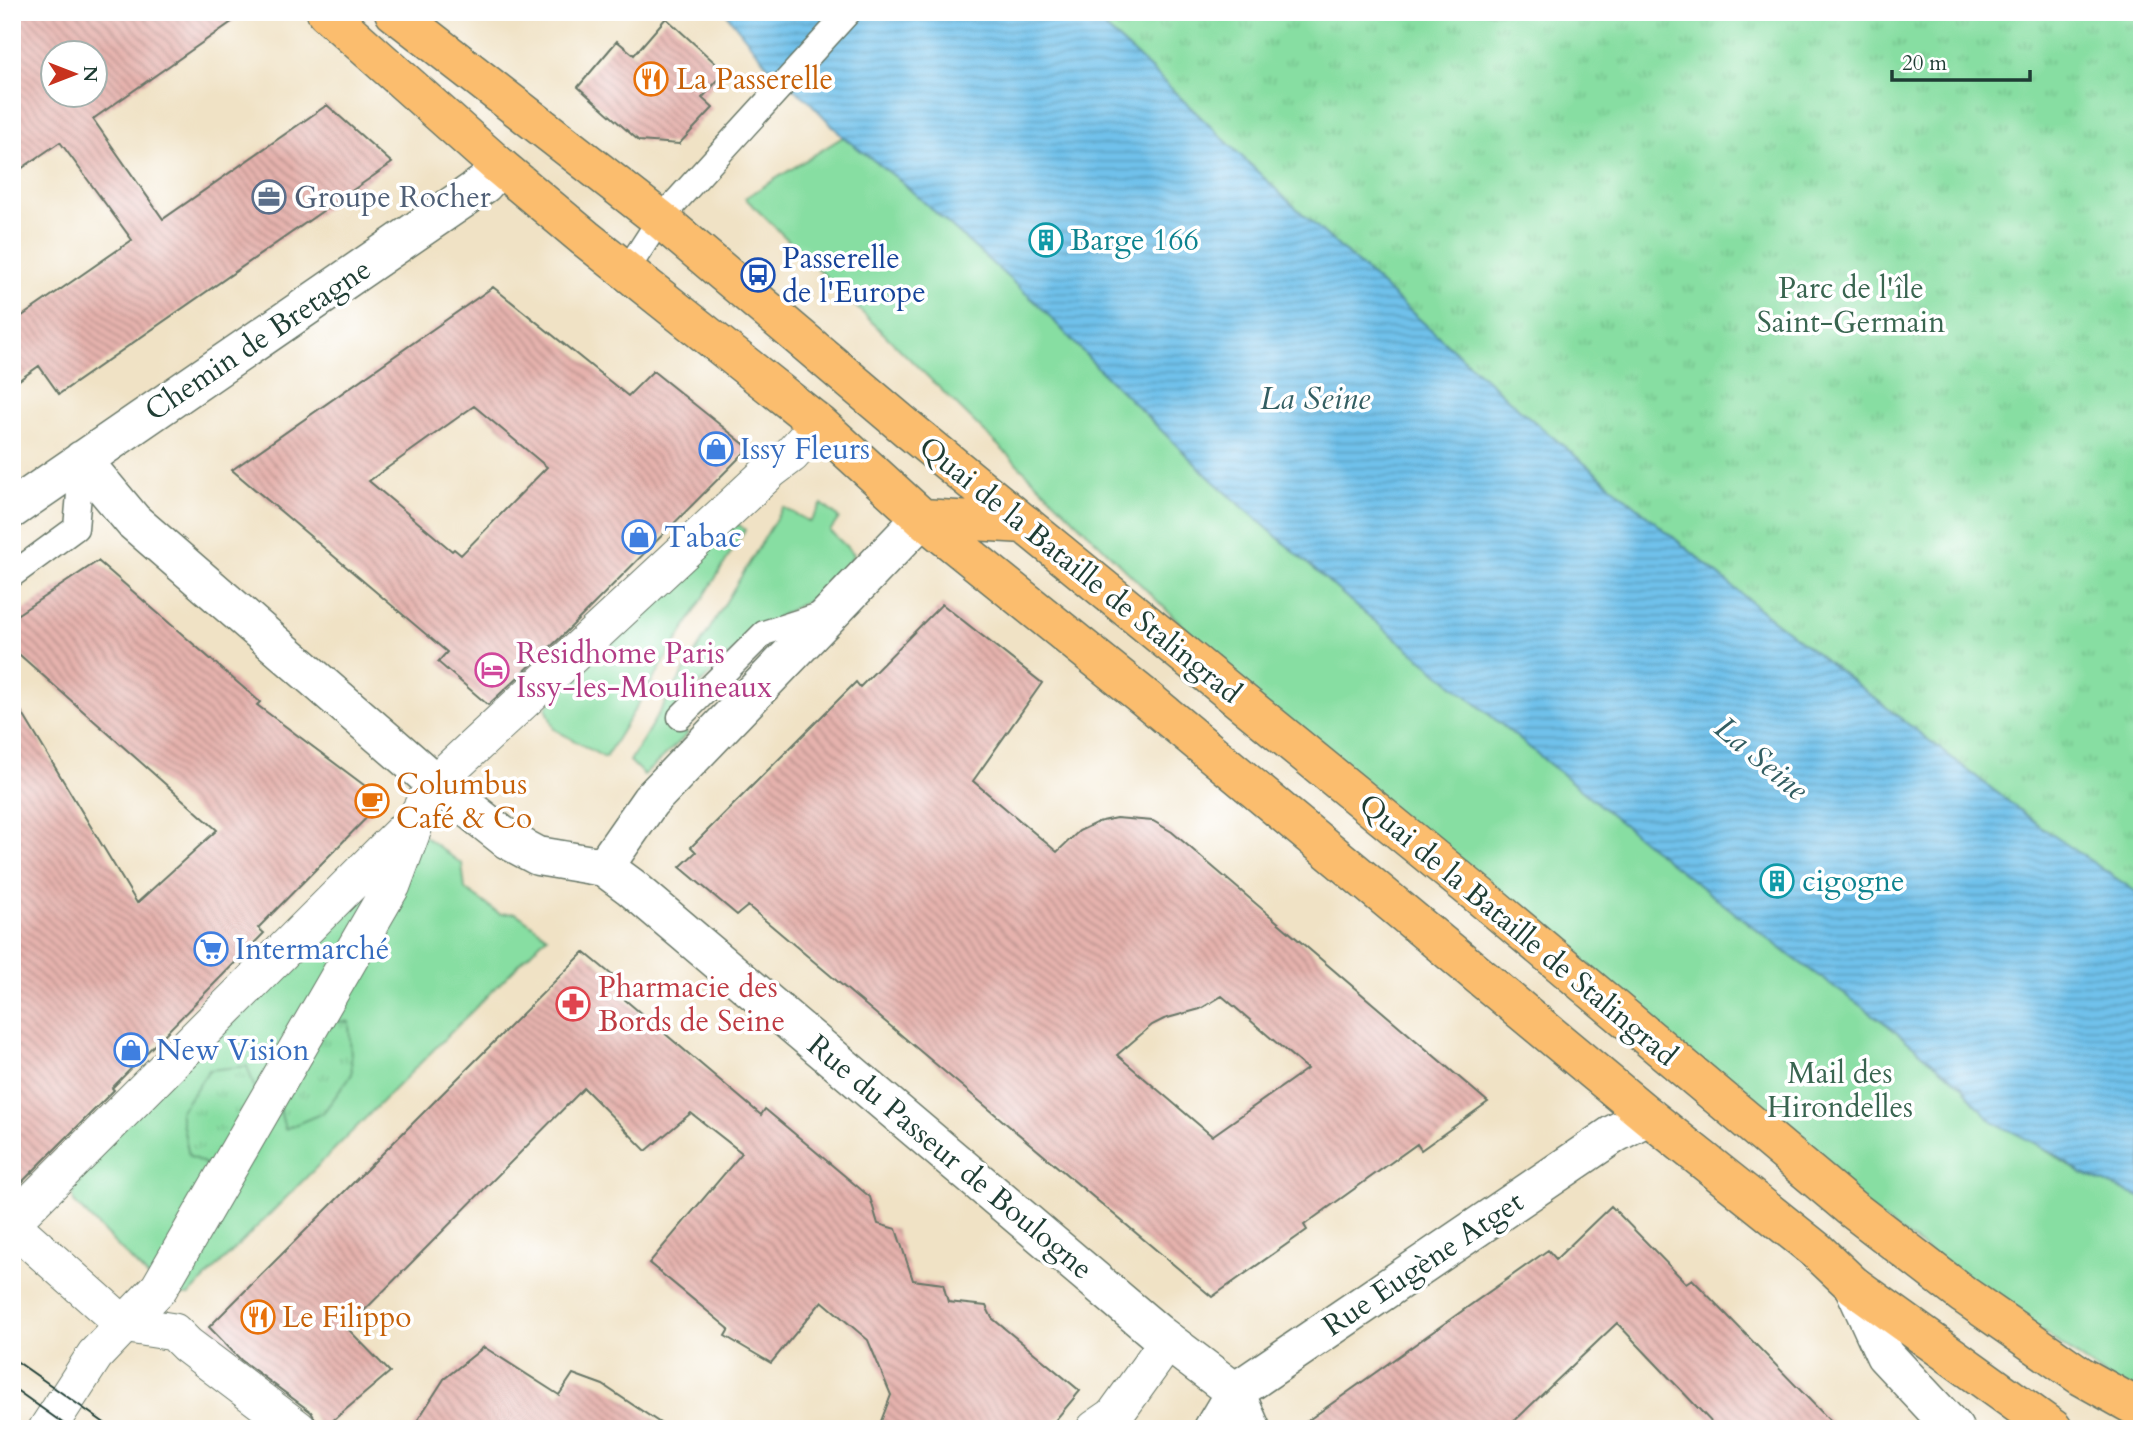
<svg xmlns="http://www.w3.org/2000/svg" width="2154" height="1441" viewBox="0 0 2154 1441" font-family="Cardo,serif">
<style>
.green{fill:#87dea2;stroke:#538e6b;stroke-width:2}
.park{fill:url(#park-tufts);stroke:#538e6b;stroke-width:2}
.water{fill:url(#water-rules);stroke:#477f90;stroke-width:2}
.building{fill:url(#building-back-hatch);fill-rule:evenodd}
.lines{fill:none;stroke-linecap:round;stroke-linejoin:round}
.service-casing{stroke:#687767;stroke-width:27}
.pedestrian-casing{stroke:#687767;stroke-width:39}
.minor-casing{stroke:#687767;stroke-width:41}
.tertiary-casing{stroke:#687767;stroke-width:41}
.primary-casing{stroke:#687767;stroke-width:41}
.service{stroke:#fff;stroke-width:24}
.pedestrian{stroke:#fff;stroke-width:37}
.minor{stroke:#fff;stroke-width:38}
.tertiary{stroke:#fff;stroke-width:38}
.primary{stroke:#fbbd6e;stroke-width:38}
.tram{stroke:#1f3d34;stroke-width:2}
.labels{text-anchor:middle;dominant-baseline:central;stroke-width:7;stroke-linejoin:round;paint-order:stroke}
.food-label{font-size:30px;fill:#c56008;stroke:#fff;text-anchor:start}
.service-label{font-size:30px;fill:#4e5e75;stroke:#fff;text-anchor:start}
.culture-label{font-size:30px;fill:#0d838f;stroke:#fff;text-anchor:start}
.transit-label{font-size:30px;fill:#164399;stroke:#fff;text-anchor:start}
.park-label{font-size:30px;fill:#396550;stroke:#fff}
.street-label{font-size:30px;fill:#1f3d34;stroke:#fff}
.shop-label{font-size:30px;fill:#366cbe;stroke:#fff;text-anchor:start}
.hotel-label{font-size:30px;fill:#b23c85;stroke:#fff;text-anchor:start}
.health-label{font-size:30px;fill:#be3a42;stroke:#fff;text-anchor:start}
.water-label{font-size:32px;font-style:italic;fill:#335e62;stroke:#fff}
</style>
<defs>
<pattern id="park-tufts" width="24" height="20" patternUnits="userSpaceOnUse" patternTransform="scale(1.75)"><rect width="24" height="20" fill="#87dea2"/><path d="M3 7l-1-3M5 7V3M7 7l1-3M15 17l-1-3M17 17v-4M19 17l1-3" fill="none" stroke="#74bf8c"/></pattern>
<pattern id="water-rules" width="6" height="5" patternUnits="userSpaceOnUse" patternTransform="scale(1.75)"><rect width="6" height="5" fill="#6fc1eb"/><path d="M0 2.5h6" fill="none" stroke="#5b9ebf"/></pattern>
<pattern id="building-back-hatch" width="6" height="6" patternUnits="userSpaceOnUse" patternTransform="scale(1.75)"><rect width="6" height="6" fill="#e6b2ad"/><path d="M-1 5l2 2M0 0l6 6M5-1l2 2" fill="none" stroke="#ba928e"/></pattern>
</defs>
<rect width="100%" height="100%" fill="#fff"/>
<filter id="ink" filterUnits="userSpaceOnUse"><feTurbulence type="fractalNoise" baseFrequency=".0143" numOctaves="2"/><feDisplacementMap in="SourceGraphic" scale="14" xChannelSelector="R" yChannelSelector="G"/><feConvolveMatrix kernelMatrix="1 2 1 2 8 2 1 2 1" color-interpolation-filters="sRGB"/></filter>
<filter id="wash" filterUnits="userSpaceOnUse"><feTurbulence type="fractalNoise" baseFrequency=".00686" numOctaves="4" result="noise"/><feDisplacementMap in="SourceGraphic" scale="28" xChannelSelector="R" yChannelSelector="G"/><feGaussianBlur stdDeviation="1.57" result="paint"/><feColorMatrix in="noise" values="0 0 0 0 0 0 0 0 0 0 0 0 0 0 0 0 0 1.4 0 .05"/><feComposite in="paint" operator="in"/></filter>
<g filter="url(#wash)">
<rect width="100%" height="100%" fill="#f0e2c5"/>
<!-- green -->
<path class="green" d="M843,137L897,178L1040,306L1099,369L1212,480L1354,604L1673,865L1792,957L1885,1023L1962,1086L1977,1106L2081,1173L2142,1198V1402L1792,1155L1266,707L745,198Z
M822,504L839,518L830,531L854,554L843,574L826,591L757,628L671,713L688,734L644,775L630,761L783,507L810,522Z
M733,520L745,530L605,758L554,729L546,707Z
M413,828L462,864L465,889L500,914L516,913L547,936L189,1295H166L74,1202L70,1179Z"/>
<!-- park -->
<path class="park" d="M1088,12H2142V896L2044,829L1768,616L1519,409L1285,198L1137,56Z
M325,1020L349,1022L352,1074L323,1113L285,1129L278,1103Z
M247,1066L257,1095L214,1168L189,1156L180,1112L209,1070Z"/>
<!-- water -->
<path class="water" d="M725,12H1088L1137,56L1285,198L1519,409L1768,616L2044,829L2142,896V1198L2081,1173L2050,1151L1995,1123L1977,1106L1962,1086L1885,1023L1792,957L1673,865L1354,604L1212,480L1099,369L1040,306L897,178L843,137L807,99L776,76Z"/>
<g id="blocks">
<!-- building -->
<path class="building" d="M12,12H246L93,119L163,219L327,105L392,163L59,394L39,366L12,385V323L132,240L60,142L12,175ZM52,52H94V94H52Z
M666,18L725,72L702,98L713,108L679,144L639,141L578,87L617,41L634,55Z
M493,287L628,396L653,371L749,448L560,638L488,705L438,662L447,652L232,470ZM474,406L547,467L461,555L454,549L452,551L369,481Z
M98,561L260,702L257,705L384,800L258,928L264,933L112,1088L114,1090L12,1192V696L137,903L217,830L12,648V618Z
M942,604L1042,683L973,781L1057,852L1079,831L1098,822L1116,818L1153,821L1172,832L1488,1102L1421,1150L1417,1144L1304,1225L1307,1230L1212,1297L748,906L737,915L680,867L696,852L691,847L856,682L860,687ZM1222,996L1307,1069L1212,1136L1117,1055L1152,1025L1164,1019L1200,1009Z
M584,952L624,985L617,993L761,1115L765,1109L870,1197L878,1224L896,1229L913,1280L943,1284L948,1302L986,1306L992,1318L1080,1391L1048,1429H878L891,1395L868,1340L822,1301L771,1363L725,1336L729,1329L649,1263L742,1153L691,1113L646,1151L584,1088L347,1328L390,1372L324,1428L318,1424L311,1412L241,1360L209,1327Z
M1611,1206L1686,1283L1692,1279L1838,1429H1718L1617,1323L1506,1429H1296L1548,1250L1556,1259Z
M484,1347L559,1395L573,1374L603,1385L669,1429H412L444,1379Z"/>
</g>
</g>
<g filter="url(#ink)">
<use href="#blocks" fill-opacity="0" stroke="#687767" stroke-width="2"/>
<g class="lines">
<defs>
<path id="service" d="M627,270L660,219L849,12
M12,575L76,528L82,460
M680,717L764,633L826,613"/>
<path id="pedestrian" d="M12,1222L406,828
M12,1225L123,1324L174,1332L187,1345L298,1429
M47,1429L95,1355L159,1288L392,885L418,815L435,783L771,470L791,455L819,424
M1095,1429L1114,1416L1168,1341"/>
<path id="minor" d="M82,460L133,521L427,776L508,840L538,856L604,867L631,887L1157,1333L1235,1392L1251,1429
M12,509L467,196L484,184L499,166
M604,867L650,801L922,518
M1213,1429L1235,1392L1614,1134L1648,1116"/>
<path id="tertiary" d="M1853,1285L1885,1355L1954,1429"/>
<path id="primary" d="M326,12L499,166L585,238L819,424L922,518L1144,697L1648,1116L1816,1250L1853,1285L2053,1429
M394,12L660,219L908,429L1493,907L1851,1208L1964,1295L2081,1376L2142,1410
M922,518L1025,524"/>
</defs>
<!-- service casing -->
<use href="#service" class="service-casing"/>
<!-- pedestrian casing -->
<use href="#pedestrian" class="pedestrian-casing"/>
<!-- minor casing -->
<use href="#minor" class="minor-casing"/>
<!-- tertiary casing -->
<use href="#tertiary" class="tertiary-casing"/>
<!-- primary casing -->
<use href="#primary" class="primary-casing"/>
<!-- service -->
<use href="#service" class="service"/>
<!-- pedestrian -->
<use href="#pedestrian" class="pedestrian"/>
<!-- minor -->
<use href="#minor" class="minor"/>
<!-- tertiary -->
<use href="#tertiary" class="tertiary"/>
<!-- primary -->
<use href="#primary" class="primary"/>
<!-- tram -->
<path class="tram" d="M12,1358L113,1429
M12,1387L71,1429"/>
</g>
</g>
<!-- icons -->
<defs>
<symbol id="restaurant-ring" viewBox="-11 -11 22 22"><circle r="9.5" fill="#fff" stroke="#e8710a" stroke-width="1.5"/><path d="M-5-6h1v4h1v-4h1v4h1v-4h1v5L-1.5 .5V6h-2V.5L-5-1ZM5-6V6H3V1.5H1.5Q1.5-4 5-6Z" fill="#e8710a"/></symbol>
<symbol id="office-ring" viewBox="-11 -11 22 22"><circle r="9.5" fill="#fff" stroke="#5c6f8a" stroke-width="1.5"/><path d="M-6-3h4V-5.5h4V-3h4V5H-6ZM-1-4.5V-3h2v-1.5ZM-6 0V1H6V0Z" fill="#5c6f8a"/></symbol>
<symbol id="building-ring" viewBox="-11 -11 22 22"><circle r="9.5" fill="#fff" stroke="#0f9aa8" stroke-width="1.5"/><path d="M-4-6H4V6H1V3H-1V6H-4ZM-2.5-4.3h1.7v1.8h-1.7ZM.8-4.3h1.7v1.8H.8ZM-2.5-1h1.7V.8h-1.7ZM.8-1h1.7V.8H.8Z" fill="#0f9aa8"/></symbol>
<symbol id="bus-ring" viewBox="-11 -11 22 22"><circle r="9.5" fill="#fff" stroke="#1a4fb4" stroke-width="1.5"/><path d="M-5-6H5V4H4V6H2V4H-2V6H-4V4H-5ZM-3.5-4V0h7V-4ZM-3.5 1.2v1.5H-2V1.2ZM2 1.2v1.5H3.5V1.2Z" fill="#1a4fb4"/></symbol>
<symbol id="shop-ring" viewBox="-11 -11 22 22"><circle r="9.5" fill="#fff" stroke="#3f7fe0" stroke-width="1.5"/><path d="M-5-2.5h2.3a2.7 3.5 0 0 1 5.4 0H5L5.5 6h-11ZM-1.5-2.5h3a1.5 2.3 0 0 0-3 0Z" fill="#3f7fe0"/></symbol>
<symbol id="hotel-ring" viewBox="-11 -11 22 22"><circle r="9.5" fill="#fff" stroke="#d1479c" stroke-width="1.5"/><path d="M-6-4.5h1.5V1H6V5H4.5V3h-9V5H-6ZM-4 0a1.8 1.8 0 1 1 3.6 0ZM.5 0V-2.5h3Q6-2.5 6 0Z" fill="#d1479c"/></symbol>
<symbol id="cafe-ring" viewBox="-11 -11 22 22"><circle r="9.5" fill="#fff" stroke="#e8710a" stroke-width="1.5"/><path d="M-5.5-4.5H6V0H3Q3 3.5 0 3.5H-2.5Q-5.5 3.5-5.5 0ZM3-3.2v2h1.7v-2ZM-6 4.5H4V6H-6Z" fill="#e8710a"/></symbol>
<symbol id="supermarket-ring" viewBox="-11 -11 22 22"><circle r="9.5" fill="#fff" stroke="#3f7fe0" stroke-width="1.5"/><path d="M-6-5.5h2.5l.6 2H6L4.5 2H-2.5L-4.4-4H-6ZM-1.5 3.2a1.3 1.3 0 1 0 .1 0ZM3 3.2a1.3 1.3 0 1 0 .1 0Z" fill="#3f7fe0"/></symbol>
<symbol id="pharmacy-ring" viewBox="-11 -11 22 22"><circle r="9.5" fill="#fff" stroke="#e0444e" stroke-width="1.5"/><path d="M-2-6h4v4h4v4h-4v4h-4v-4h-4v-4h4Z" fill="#e0444e"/></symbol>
</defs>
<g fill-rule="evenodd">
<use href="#restaurant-ring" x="632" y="60" width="38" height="38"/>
<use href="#office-ring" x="250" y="178" width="38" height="38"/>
<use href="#building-ring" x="1027" y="221" width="38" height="38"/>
<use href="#bus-ring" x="739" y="256" width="38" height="38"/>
<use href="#shop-ring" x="697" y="430" width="38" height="38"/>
<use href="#shop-ring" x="620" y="518" width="38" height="38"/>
<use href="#hotel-ring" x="473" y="651" width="38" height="38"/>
<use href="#cafe-ring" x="353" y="782" width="38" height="38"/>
<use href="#building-ring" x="1758" y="862" width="38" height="38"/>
<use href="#supermarket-ring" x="192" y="930" width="38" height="38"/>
<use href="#pharmacy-ring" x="554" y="985" width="38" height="38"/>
<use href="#shop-ring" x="112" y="1031" width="38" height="38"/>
<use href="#restaurant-ring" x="239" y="1298" width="38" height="38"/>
</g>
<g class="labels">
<!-- food labels -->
<g class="food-label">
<text x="676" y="79">La Passerelle</text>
<text x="396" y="784">Columbus<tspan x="396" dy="34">Café &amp; Co</tspan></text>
<text x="282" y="1317">Le Filippo</text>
</g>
<!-- service labels -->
<g class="service-label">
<text x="294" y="197">Groupe Rocher</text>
</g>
<!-- culture labels -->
<g class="culture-label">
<text x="1070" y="240">Barge 166</text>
<text x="1802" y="881">cigogne</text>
</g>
<!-- transit labels -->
<g class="transit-label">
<text x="782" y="258">Passerelle<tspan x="782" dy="34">de l'Europe</tspan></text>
</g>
<!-- park labels -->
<g class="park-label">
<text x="1851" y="288">Parc de l'île<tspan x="1851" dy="34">Saint-Germain</tspan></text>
<text x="1840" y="1073">Mail des<tspan x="1840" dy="34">Hirondelles</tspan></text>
</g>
<!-- street labels -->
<g class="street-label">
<text transform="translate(258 340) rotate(-34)">Chemin de Bretagne</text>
<text transform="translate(1080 570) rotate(39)">Quai de la Bataille de Stalingrad</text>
<text transform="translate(1518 930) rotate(40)">Quai de la Bataille de Stalingrad</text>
<text transform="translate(950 1157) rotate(40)">Rue du Passeur de Boulogne</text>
<text transform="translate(1423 1264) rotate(-34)">Rue Eugène Atget</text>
</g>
<!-- shop labels -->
<g class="shop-label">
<text x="740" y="449">Issy Fleurs</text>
<text x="664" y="537">Tabac</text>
<text x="235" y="949">Intermarché</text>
<text x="156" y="1050">New Vision</text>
</g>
<!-- hotel labels -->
<g class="hotel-label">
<text x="516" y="653">Residhome Paris<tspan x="516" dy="34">Issy-les-Moulineaux</tspan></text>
</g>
<!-- health labels -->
<g class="health-label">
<text x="598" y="987">Pharmacie des<tspan x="598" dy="34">Bords de Seine</tspan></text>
</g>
<!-- water labels -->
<g class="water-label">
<text x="1315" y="399">La Seine</text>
<text transform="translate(1761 759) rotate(40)">La Seine</text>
</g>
</g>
<!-- margin -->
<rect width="2154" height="1441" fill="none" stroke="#fff" stroke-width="42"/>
<!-- north arrow -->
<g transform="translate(74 74) rotate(90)"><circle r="33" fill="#ffffff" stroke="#a5b1ae" stroke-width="2"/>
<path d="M0-5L12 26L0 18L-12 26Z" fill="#c8321e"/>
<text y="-10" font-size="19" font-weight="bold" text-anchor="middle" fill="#1f3d34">N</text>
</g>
<!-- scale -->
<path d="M1892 70v10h138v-10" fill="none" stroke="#1f3d34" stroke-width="3.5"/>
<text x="1902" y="70" font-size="21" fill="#1f3d34" stroke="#ffffff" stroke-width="5" paint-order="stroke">20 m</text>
</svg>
